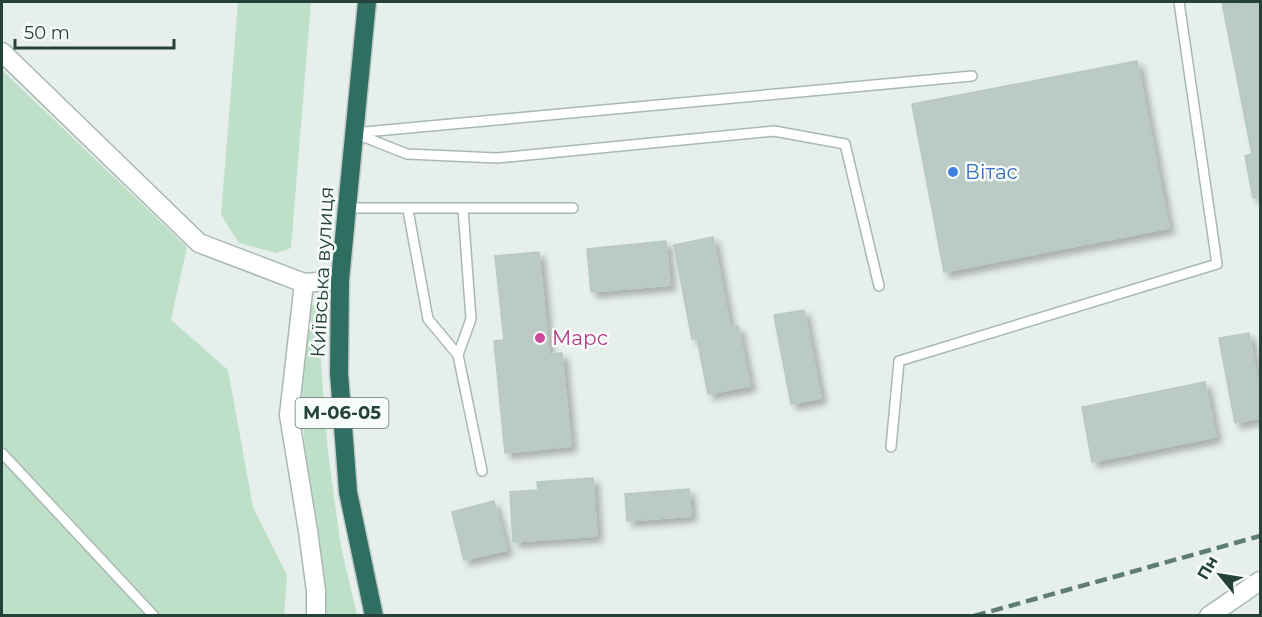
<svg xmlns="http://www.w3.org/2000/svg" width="1262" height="617" font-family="Montserrat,sans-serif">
<defs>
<filter id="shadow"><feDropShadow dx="5.5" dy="5.5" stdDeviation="3" flood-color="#0004"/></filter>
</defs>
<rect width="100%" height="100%" fill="#e6efeb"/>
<path fill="#bfe0c8" d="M238 2H311L291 248 276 253 239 243 221 215Z
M2 70 187 247 171 320 228 370 253 507 287 575 284 615H2Z
M314 304 321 317V364L328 453 341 547 357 615H325C315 529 298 443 303 356 304 339 301 316 314 304Z"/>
<path fill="#bbcac4" stroke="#b8c9c2" stroke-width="1.5" filter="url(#shadow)" d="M1222 2 1260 3V197L1253 198 1245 156 1252 154Z
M1137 61 1169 228 944 272 912 104Z
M713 237 730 327 738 326 750 386 708 394 697 338 692 339 674 245Z
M666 241 670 285 591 292 587 249Z
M539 252 549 354 562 353 571 446 505 453 494 341 504 340 495 256Z
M804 310 821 398 791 404 774 315Z
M1249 333 1260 395V418L1235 423 1219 338Z
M1205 382 1216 437 1092 462 1082 407Z
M593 478 597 536 513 542 510 492 538 490 537 482Z
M689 489 691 516 627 521 625 494Z
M494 501 507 550 464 560 452 512Z"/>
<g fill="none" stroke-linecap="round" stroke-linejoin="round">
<defs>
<path id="lane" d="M347 208H573
M408 210 428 319 458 355 482 471
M879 286 845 144 774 131 497 158 407 154 354 133 972 76
M458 355 471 319 463 209
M891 447 899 361 1217 264 1179 2
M2 453 154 616"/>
<path id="street" d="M2 52 199 243 304 283 340 280
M304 283 289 415 308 531 316 591V616
M1209 616 1260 581"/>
<path id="highway" d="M367 2 340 280 339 373 348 492 374 616"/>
</defs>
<use href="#lane" stroke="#a8b8b2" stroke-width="12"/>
<use href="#street" stroke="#a8b8b2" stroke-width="21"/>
<use href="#highway" stroke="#c2cac8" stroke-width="21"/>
<use href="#lane" stroke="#fff" stroke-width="9"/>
<use href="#street" stroke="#fff" stroke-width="18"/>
<use href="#highway" stroke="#2f6f62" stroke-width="18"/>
<path stroke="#5f7d75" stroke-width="4.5" stroke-dasharray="12 6" stroke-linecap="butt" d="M974 616 1260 536"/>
</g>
<circle fill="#3f7fe0" stroke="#f7fbf9" stroke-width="2" cx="953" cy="172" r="6"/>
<circle fill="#d1479c" stroke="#f7fbf9" stroke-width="2" cx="540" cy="338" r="6"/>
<g text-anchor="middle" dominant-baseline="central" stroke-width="5" stroke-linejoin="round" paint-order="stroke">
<rect fill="#f7fbf9" stroke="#637a73" stroke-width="1.5" x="295.5" y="398" width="93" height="30" rx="4.5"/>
<g font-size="18" font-weight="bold" fill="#24423a">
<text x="342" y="413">М-06-05</text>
</g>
<g font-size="20" fill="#366cbe" stroke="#f7fbf9" text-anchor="start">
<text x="965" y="172">Вітас</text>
</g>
<g font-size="20" fill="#24423a" stroke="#f7fbf9">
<text transform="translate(322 272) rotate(-87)">Київська вулиця</text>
</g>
<g font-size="20" fill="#b23c85" stroke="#f7fbf9" text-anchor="start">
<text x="552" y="338">Марс</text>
</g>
</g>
<rect width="1262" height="617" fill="none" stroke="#24423a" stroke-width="6"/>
<g transform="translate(1220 575) rotate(300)" stroke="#f7fbf9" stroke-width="4.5" paint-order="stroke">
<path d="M0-4.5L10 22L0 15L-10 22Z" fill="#24423a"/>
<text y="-9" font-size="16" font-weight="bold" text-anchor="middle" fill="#24423a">Пн</text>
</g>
<path d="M15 39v9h159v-9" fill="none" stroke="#24423a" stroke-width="3"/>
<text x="24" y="39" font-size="18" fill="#24423a" stroke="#f7fbf9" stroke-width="4.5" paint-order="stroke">50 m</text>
</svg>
